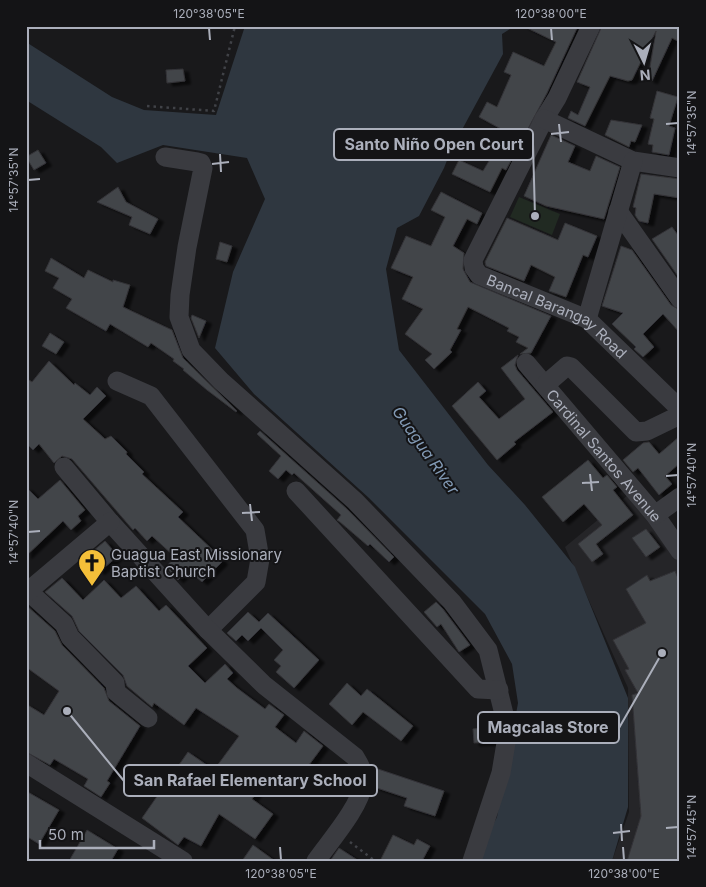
<svg xmlns="http://www.w3.org/2000/svg" width="706" height="887" font-family="Inter,sans-serif">
<defs>
<filter id="shadow"><feDropShadow dx="5.5" dy="3" stdDeviation="1" flood-color="#0009"/></filter>
</defs>
<rect width="100%" height="100%" fill="#19191b"/>
<path fill="#252528" d="M628 495 680 558V861H612L629 812 628 688 565 547Z"/>
<path fill="#212a22" d="M519 197 560 214 552 235 510 217Z"/>
<path fill="#2f3740" d="M245 26H515L502 34 503 54 451 150 444 168 419 216 397 228 386 269 399 350 488 465 525 505 575 567 628 698V807L612 861H475L497 817 518 703 512 664 485 614 369 498 254 394 215 348 233 272 265 199 247 158 163 145 117 163 101 147 26 100V42L112 97 144 110 216 115Z"/>
<path fill="#434448" stroke="#333337" filter="url(#shadow)" d="M523 26H578L547 93 506 170 502 168 490 192 452 174 459 160 483 171 498 146 492 142 501 129 479 117 487 102 497 107 511 75 504 72 513 52 544 66 556 42Z
M602 26H680V42L672 38 652 81 648 79 656 31 632 80 628 81 610 76 585 126 568 118 571 111 578 115 590 87 577 82Z
M183 69 185 81 167 83 166 70Z
M657 91 678 97 669 126 675 128 669 155 652 152 653 145 648 144 654 119 650 118Z
M611 120 642 125 635 142 631 141 629 147 605 135Z
M551 135 575 146 568 162 590 171 596 156 620 167 604 219 546 206 524 196Z
M38 150 46 163 34 170 26 157Z
M641 174 680 179V198L654 194 648 223 639 221 635 215 636 208 633 207Z
M118 187 126 202 158 219 150 234 129 225 132 217 97 202Z
M441 192 482 213 477 224 467 219 453 246 464 253 463 269 470 282 551 316 531 353 520 354 528 348 516 342 519 337 507 331 509 328 468 307 457 329 461 330 450 350 452 352 434 369 425 360 432 354 405 334 423 309 402 299 413 277 391 268 406 236 431 246 445 217 431 210Z
M507 218 558 240 565 223 597 236 588 257 583 255 566 297 549 291 555 277 531 265 524 281 486 266 485 262Z
M672 227 680 238V279L652 239Z
M220 242 232 246 227 262 216 259Z
M621 246 632 250 671 305 680 310V333L663 314 643 334 654 347 643 357 634 349 636 347 612 324 623 313 602 306Z
M51 258 84 278 88 270 113 282V280L130 285 123 307 172 330 183 358 237 411 236 412 207 390 183 370 184 369 173 361 174 359 151 343 148 347 110 324 106 331 66 308 72 299 53 288 59 278 45 271Z
M192 315 206 321 199 338 191 318Z
M50 333 64 342 56 354 42 346Z
M518 355 515 365 517 370 553 412 514 442 516 444 497 460 452 406 478 382 486 391 479 397 499 419 525 399 501 368Z
M49 361 74 385 75 383 90 395 97 387 106 396 83 419 105 439 111 436 127 452 126 454 144 472 142 474 183 512 178 517 217 554 222 562 202 582 188 570 178 580 166 567 175 557 152 536 147 541 135 528 133 530 72 459 62 456 54 463 39 444 33 450 26 443V378L32 382Z
M260 431 347 509 394 557 389 562 370 544 368 546 340 522 337 520 341 515 294 473 292 475 286 470 278 479 269 471 281 456 257 434Z
M680 436V463L665 476 672 484 659 495 638 468 633 472 623 460 643 443 649 442 659 454Z
M588 460 603 478 607 475 617 487 613 490 633 515 596 544 603 554 592 562 578 544 602 525 584 504 563 522 542 497Z
M60 480 85 510 78 516 81 521 71 530 63 521 26 556V487L38 499Z
M646 529 660 547 646 557 632 538Z
M105 541 118 556 99 572 86 557Z
M675 571 680 583V861H627L641 816 632 695 638 693 625 670 629 669 613 640 646 623 626 589 647 575 650 581Z
M62 578 83 600 104 580 121 598 136 586 159 611 166 605 207 648 188 666 205 683 225 664 233 673 227 679 237 688 265 709 269 704 284 715 275 727 296 743 304 731 323 746 303 773 300 770 286 788 269 776 252 799 273 814 255 839 219 814 201 846 184 837 178 845 142 818 188 752 214 770 239 736 196 708 184 725 154 703 152 707 127 686 123 675 79 631 72 616 45 592Z
M436 602 443 609 470 645 459 652 441 624 437 627 424 612Z
M26 605 55 631 62 645 104 688 109 701 140 726 107 781 110 783 101 797 84 786 88 779 54 759 50 765 26 752V704L44 715 59 691 26 667Z
M248 612 259 622 268 613 319 660 294 688 276 672 281 666 274 660 283 650 261 628 248 641 242 635 236 641 227 633Z
M347 683 361 696 367 689 413 726 401 741 363 712 352 725 329 704Z
M494 727 495 742 474 743 473 729Z
M378 769 444 791 435 816 404 806 407 798 374 787Z
M26 791 59 810 39 844 26 836Z
M87 830 118 849 111 861H69Z
M393 835 414 845 417 839 430 846 422 861H380Z
M253 845 275 861H242Z
M339 848 359 861H330Z"/>
<g fill="none" stroke-linecap="round" stroke-linejoin="round">
<path stroke="#404247" stroke-width="2.5" stroke-dasharray="2.5 4" stroke-linecap="butt" d="M147 106 214 111 235 26
M26 315V322
M350 842 375 861"/>
<g stroke="#3a3b40" stroke-width="19">
<path id="s1" d="M591 26 557 98 544 119 473 260 474 268 479 275 587 319 680 409"/>
<path d="M544 119 633 161 680 168"/>
<path d="M165 157 197 162 201 163 203 168 187 247 180 295 179 317 191 350 221 381 355 501 452 602 488 650 505 718 506 743 501 773 472 861"/>
<path d="M618 211 680 299"/>
<path d="M587 319 633 161"/>
<path id="s2" d="M526 363 655 515 680 551"/>
<path d="M117 381 151 396 255 530 260 559 256 582 208 630"/>
<path d="M545 385 567 366 571 367 636 432 647 431 680 415"/>
<path d="M64 467 110 522 208 630 264 685 355 757C360 765 364 772 363 783 361 806 330 841 316 861"/>
<path d="M296 491 478 689 499 690"/>
<path d="M655 515 680 497"/>
<path d="M28 591 64 624 70 637 115 683 116 692 148 718"/>
<path d="M26 593 110 522"/>
<path d="M26 763 183 861"/>
</g>
</g>
<path fill="none" stroke="#abafbb" stroke-width="2" d="M209 28 210 40M551 28 552 40M559 124 561 142M666 124 678 123M551 134 569 132M220 154 221 172M212 164 229 162M28 180 40 179M590 474 592 491M666 476 678 475M582 483 599 482M250 504 252 521M242 513 260 512M28 532 40 531M621 824 622 841M666 828 678 827M613 833 630 831M280 847 281 860M623 847 624 860"/>
<defs>
<symbol id="church-pin" viewBox="-11 -11 22 30"><path d="M0 17L-7.5 6A9.5 9.5 0 1 1 7.5 6Z" fill="#f4bf39" stroke="#141416"/><path d="M-1.2-6h2.4v3.5h3.3v2.4h-3.3V6h-2.4V-.1h-3.3v-2.4h3.3Z" fill="#111"/></symbol>
</defs>
<g fill-rule="evenodd">
<use href="#church-pin" x="76" y="547" width="32" height="43"/>
</g>
<g text-anchor="middle" dominant-baseline="central" stroke-width="4" stroke-linejoin="round" paint-order="stroke">
<g font-size="15" fill="#abafbb" stroke="#141416">
<text stroke="none"><textPath href="#s1" startOffset="368">Bancal Barangay Road</textPath></text>
<text stroke="none"><textPath href="#s2" startOffset="121">Cardinal Santos Avenue</textPath></text>
</g>
<g font-size="15" fill="#abafbb" stroke="#141416" text-anchor="start">
<text x="111" y="554">Guagua East Missionary<tspan x="111" dy="17">Baptist Church</tspan></text>
</g>
<g font-size="16" font-style="italic" fill="#839bb6" stroke="#141416">
<text transform="translate(426 450) rotate(55)">Guagua River</text>
</g>
</g>
<path fill="none" stroke="#abafbb" stroke-width="2" d="M535 216L533 144M662 653L619 728M67 711L124 781"/>
<g fill="#abafbb" stroke="#141416" stroke-width="2">
<circle cx="535" cy="216" r="5"/>
<circle cx="662" cy="653" r="5"/>
<circle cx="67" cy="711" r="5"/>
</g>
<g fill="#141416" stroke="#abafbb" stroke-width="2">
<rect x="334" y="129" width="199" height="31" rx="5"/>
<rect x="478" y="712" width="141" height="31" rx="5"/>
<rect x="124" y="765" width="253" height="31" rx="5"/>
</g>
<g font-size="16" text-anchor="middle" font-weight="bold" fill="#abafbb">
<text x="434" y="150">Santo Niño Open Court</text>
<text x="548" y="733">Magcalas Store</text>
<text x="250" y="786">San Rafael Elementary School</text>
</g>
<rect width="706" height="887" fill="none" stroke="#141416" stroke-width="55"/>
<g transform="translate(644 62) rotate(175)" stroke="#141416" stroke-width="4" paint-order="stroke">
<path d="M0-4L9 19L0 12L-9 19Z" fill="#abafbb"/>
<text y="-8" font-size="14" font-weight="bold" text-anchor="middle" fill="#abafbb">N</text>
</g>
<path d="M40 840v8h114v-8" fill="none" stroke="#abafbb" stroke-width="2.5"/>
<text x="48" y="840" font-size="15" fill="#abafbb" stroke="#141416" stroke-width="4" paint-order="stroke">50 m</text>
<rect x="28" y="28" width="650" height="832" fill="none" stroke="#abafbb" stroke-width="2"/>
<g font-size="12" text-anchor="middle" fill="#abafbb">
<text x="209" y="18">120°38'05"E</text>
<text x="551" y="18">120°38'00"E</text>
<text transform="translate(692 123) rotate(-90)" y="4">14°57'35"N</text>
<text transform="translate(14 180) rotate(-90)" y="4">14°57'35"N</text>
<text transform="translate(692 475) rotate(-90)" y="4">14°57'40"N</text>
<text transform="translate(14 532) rotate(-90)" y="4">14°57'40"N</text>
<text transform="translate(692 827) rotate(-90)" y="4">14°57'45"N</text>
<text x="281" y="878">120°38'05"E</text>
<text x="624" y="878">120°38'00"E</text>
</g>
</svg>
